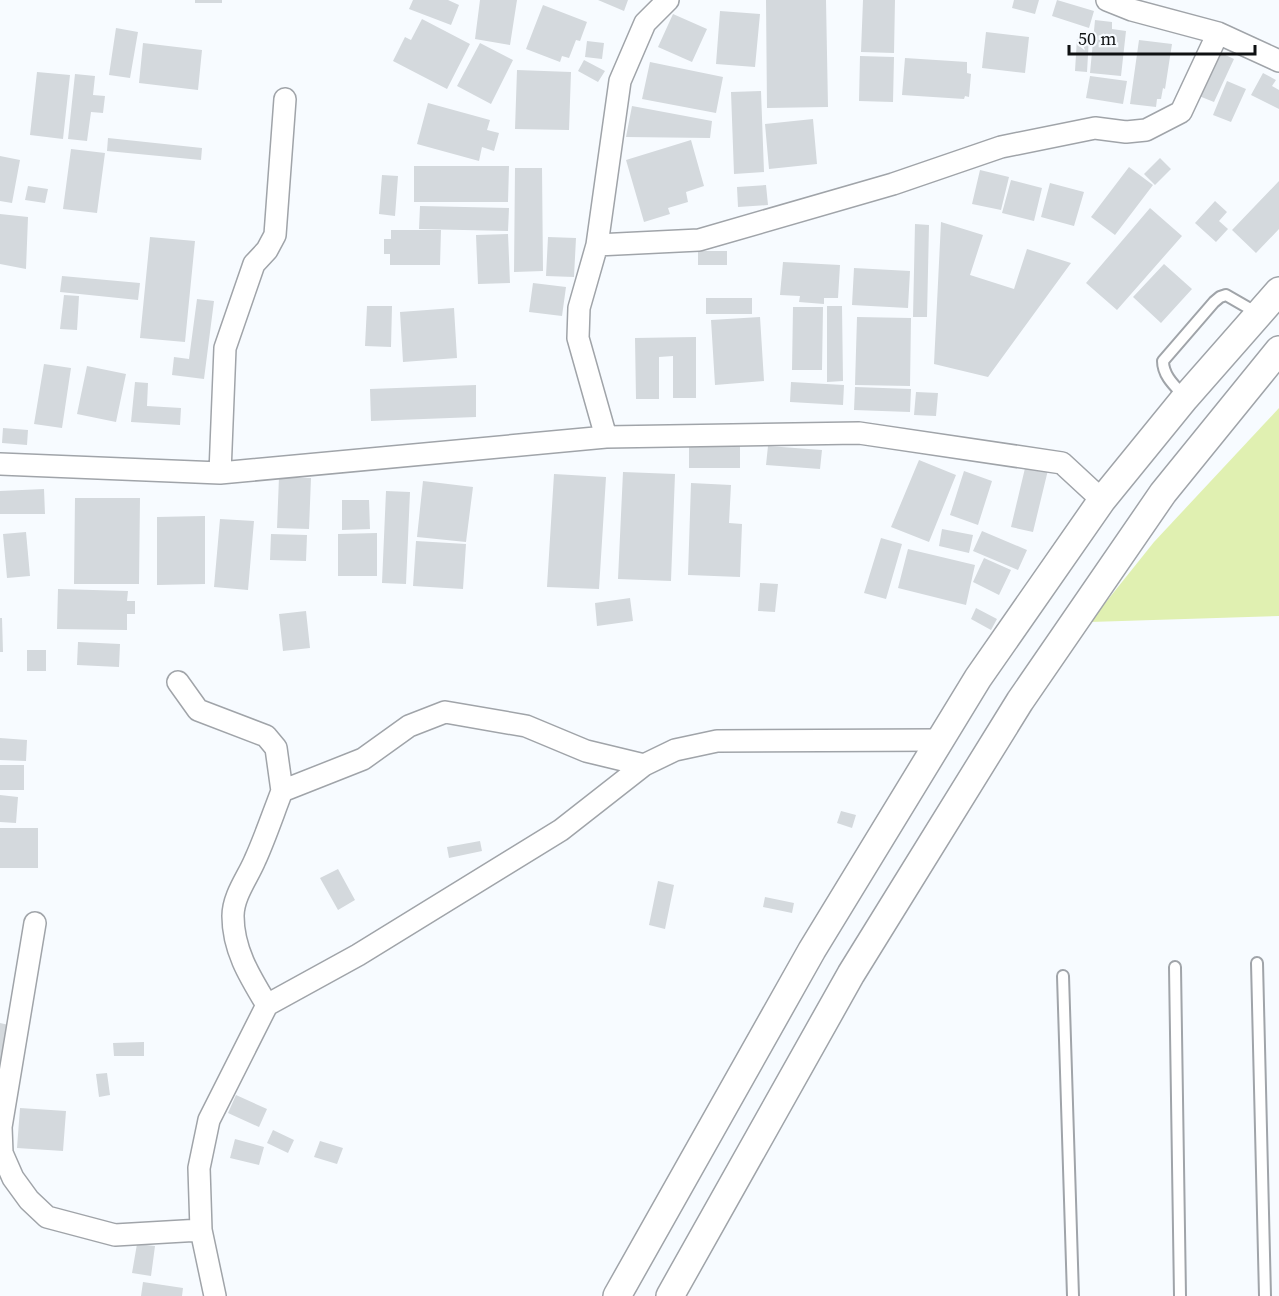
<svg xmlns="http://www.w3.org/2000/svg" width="1279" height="1296" font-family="'Source Serif 4',serif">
<rect width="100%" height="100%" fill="#f7fbff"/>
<path fill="#e0f0b1" d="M1279 408V616L1090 622 1154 542Z"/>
<path fill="#d4d9dd" d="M195 0H222V3H195Z
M413 0H448L459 5 451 25 409 9Z
M480 0H517L510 45 475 39Z
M598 0H628L624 11Z
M766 0H826L828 107 767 108Z
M863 0H895L894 53 861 52Z
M1014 0H1039L1035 14 1012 8Z
M1057 0 1094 11 1089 28 1052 16Z
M543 5 587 22 580 41 576 40 569 58 562 56 560 62 526 49Z
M720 11 760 14 755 67 716 64Z
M673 14 707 29 692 62 658 47Z
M422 19 470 44 447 89 393 61 405 37 411 40Z
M1095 20 1112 22V29L1126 31 1121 76 1090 73Z
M116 28 138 32 130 78 109 75Z
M986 32 1029 37 1025 73 982 68Z
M1077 38H1089L1087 72 1075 71Z
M1139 40 1172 44 1165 89 1163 88 1161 99H1157L1156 107 1130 104Z
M587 41 604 43 602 59 585 57Z
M143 43 202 50 198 90 139 83Z
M480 43 513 60 491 104 457 86Z
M1219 52 1234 59 1214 102 1199 96Z
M860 56 894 57 893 102 859 101Z
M905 58 967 62V73L971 74 969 97 965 96 964 99 902 95Z
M584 60 605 71 598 82 578 71Z
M650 62 723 77 716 113 642 99Z
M517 70 571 72 569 130 515 129Z
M37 72 70 75 63 139 30 135Z
M1263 73 1276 80 1272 86 1279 90V109L1251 95Z
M75 74 95 76 93 95 105 96 103 113 91 112 87 141 68 139Z
M1090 76 1127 81 1123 104 1086 98Z
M1227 81 1246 89 1231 122 1213 115Z
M761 91 764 172 734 174 731 92Z
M428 103 490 120 487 130 499 133 494 151 482 147 479 161 417 144Z
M632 106 712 121 710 138 626 137Z
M813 119 817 164 769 169 765 124Z
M108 138 202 148 201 160 107 151Z
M691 140 704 186 686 192 688 202 668 208 670 214 644 222 626 160Z
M71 149 105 153 97 213 63 209Z
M0 156 20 160 12 203 0 201Z
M1160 158 1171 169 1155 185 1144 174Z
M414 166H509L508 202H414Z
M1129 167 1153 185 1115 235 1091 217Z
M515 168H542L543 271 514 272Z
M980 170 1009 177 1001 210 972 204Z
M382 175 398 176 395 216 379 214Z
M1011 180 1042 188 1034 221 1002 213Z
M1279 181V229L1256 253 1232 230Z
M1050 183 1084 192 1074 226 1041 217Z
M766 185 768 205 738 207 737 187Z
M28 186 48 189 45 203 25 200Z
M1215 201 1227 212 1219 221 1228 229 1216 242 1195 223Z
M420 206 509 208 508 231 419 229Z
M1150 208 1182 236 1117 310 1086 283Z
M0 214 28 217 26 269 0 264Z
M941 222 983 235 970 275 1014 289 1027 249 1071 263 988 377 934 364Z
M915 224 929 225 927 317H913Z
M391 230H441L440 265H390V254H384V239H391Z
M508 234 510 283 478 284 476 235Z
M150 237 195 241 185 342 140 338Z
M548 237 576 238 574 277 546 276Z
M698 251H727V265H698Z
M783 262 840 265 838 298H824V304L799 302 800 296 780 295Z
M1164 264 1192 289 1161 323 1133 297Z
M854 268 910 271 908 308 852 305Z
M62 276 140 283 138 300 60 292Z
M533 283 566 287 562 316 529 312Z
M64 295 79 296 77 330 60 329Z
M706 298H752V314H706Z
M197 299 214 301 204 379 172 375 174 357 189 359Z
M367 306H392L391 347 365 346Z
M827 306H842L843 381 827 382Z
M793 307H823L822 370H792Z
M454 308 457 358 403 362 400 312Z
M760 317 764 381 715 385 711 320Z
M857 317 911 318 910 386 855 385Z
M696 337V398H673V356L659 357V399H636L635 338Z
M44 364 71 368 62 428 34 424Z
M87 366 126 374 116 422 77 414Z
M135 382 148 383 147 406 181 408 180 425 131 422Z
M791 382 844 385 843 405 790 402Z
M476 385V417L371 421 370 389Z
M855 387 911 389 910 412 854 410Z
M916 392 938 393 936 416 914 415Z
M3 428 28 430 27 445 2 443Z
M689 446H740V468H689Z
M768 446 822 450 820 469 766 465Z
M919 460 956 475 929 542 891 527Z
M1026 464 1048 470 1033 532 1011 527Z
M964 471 992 481 978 525 950 515Z
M623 472 675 474 671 581 618 579Z
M554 474 606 477 599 589 547 587Z
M279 477 311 478 309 529 277 528Z
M423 481 473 487 466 542 417 537Z
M691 483 731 485 729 523 742 524 740 577 688 575Z
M44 489 45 514H0V491Z
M386 491 410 492 406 584 382 583Z
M75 498H140L139 584H74Z
M342 500H369L370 529 342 530Z
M205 516V584L157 585V517Z
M220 519 254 521 248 590 214 587Z
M942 529 973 535 969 553 939 546Z
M982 531 1027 550 1018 570 973 551Z
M26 532 30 576 7 578 3 534Z
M377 533V576H338V534Z
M271 534 307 535 306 561 270 560Z
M881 538 902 544 886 599 864 593Z
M416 541 466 544 463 589 413 586Z
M908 549 975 565 966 605 898 588Z
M984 558 1011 570 999 595 973 582Z
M760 583 778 584 775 612 758 611Z
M58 589 128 591 127 601H135V614H127V630L57 629Z
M630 598 633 621 597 626 595 603Z
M976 608 997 619 991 630 971 619Z
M306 611 310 648 283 651 279 614Z
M0 618H2L3 652H0Z
M78 642 120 644 119 667 77 665Z
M27 650H46V671H27Z
M0 738 27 740 26 761 0 760Z
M0 765H24V790H0Z
M0 795 18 797 16 823 0 822Z
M841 811 856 815 852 828 837 823Z
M0 828H38V868H0Z
M480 841 482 851 449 858 447 847Z
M338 869 355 900 338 910 320 878Z
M658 881 674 885 665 929 649 925Z
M765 897 794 903 792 913 763 907Z
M0 1023 9 1025 1 1060H0Z
M144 1042V1056H114L113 1043Z
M107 1073 110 1095 99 1097 96 1074Z
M236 1095 267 1109 259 1127 228 1113Z
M20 1108 66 1111 63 1151 17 1148Z
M273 1130 294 1140 288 1153 267 1143Z
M235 1139 264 1147 259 1165 230 1158Z
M320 1141 343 1148 337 1164 314 1157Z
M137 1244 155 1246 151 1276 132 1273Z
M143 1282 183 1288 182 1296H141Z"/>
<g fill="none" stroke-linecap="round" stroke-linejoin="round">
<defs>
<path id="service" d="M1185 397C1175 386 1163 376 1163 361L1214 302 1220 297 1226 295 1259 314
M1257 963 1265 1296
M1175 967 1180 1296
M1063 976 1073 1296"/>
<path id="minor" d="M1107 0 1132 10 1218 33 1279 61
M597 245 699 240 893 184 1001 147 1095 128 1126 132 1146 130 1181 112 1218 33
M606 437 578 338 579 308 597 245 620 81 645 23 668 0
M0 464 220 473 606 437 859 433 1062 463 1102 500
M220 473 225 348 254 264 267 250 275 235 285 99
M178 682 198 710 266 736 276 748 282 791
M35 923 1 1127 2 1153 13 1178 29 1200 47 1217 115 1235 201 1230
M267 1005C250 977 233 950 233 916 233 896 248 877 255 860 265 838 273 814 282 791L363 759 409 726 445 712 526 726 586 751 644 765
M215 1296 201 1230 199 1168 209 1120 267 1005 358 955 561 830 644 765 675 750 717 741 940 740"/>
<path id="tertiary" d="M617 1296 812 950 978 678 1102 500 1185 398 1279 291
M670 1296 851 974 1020 701 1163 493 1279 350"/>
</defs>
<use href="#service" stroke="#a0a4a9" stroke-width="14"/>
<use href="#minor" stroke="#a0a4a9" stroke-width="24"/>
<use href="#tertiary" stroke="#a0a4a9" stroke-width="30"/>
<use href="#service" stroke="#fff" stroke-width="10"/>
<use href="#minor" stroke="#fff" stroke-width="21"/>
<use href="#tertiary" stroke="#fff" stroke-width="27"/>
</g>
<path d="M1069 45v9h186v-9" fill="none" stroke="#0f1112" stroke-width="3"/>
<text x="1078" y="45" font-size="18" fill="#0f1112" stroke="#f7fbff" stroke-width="4.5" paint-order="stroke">50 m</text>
</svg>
